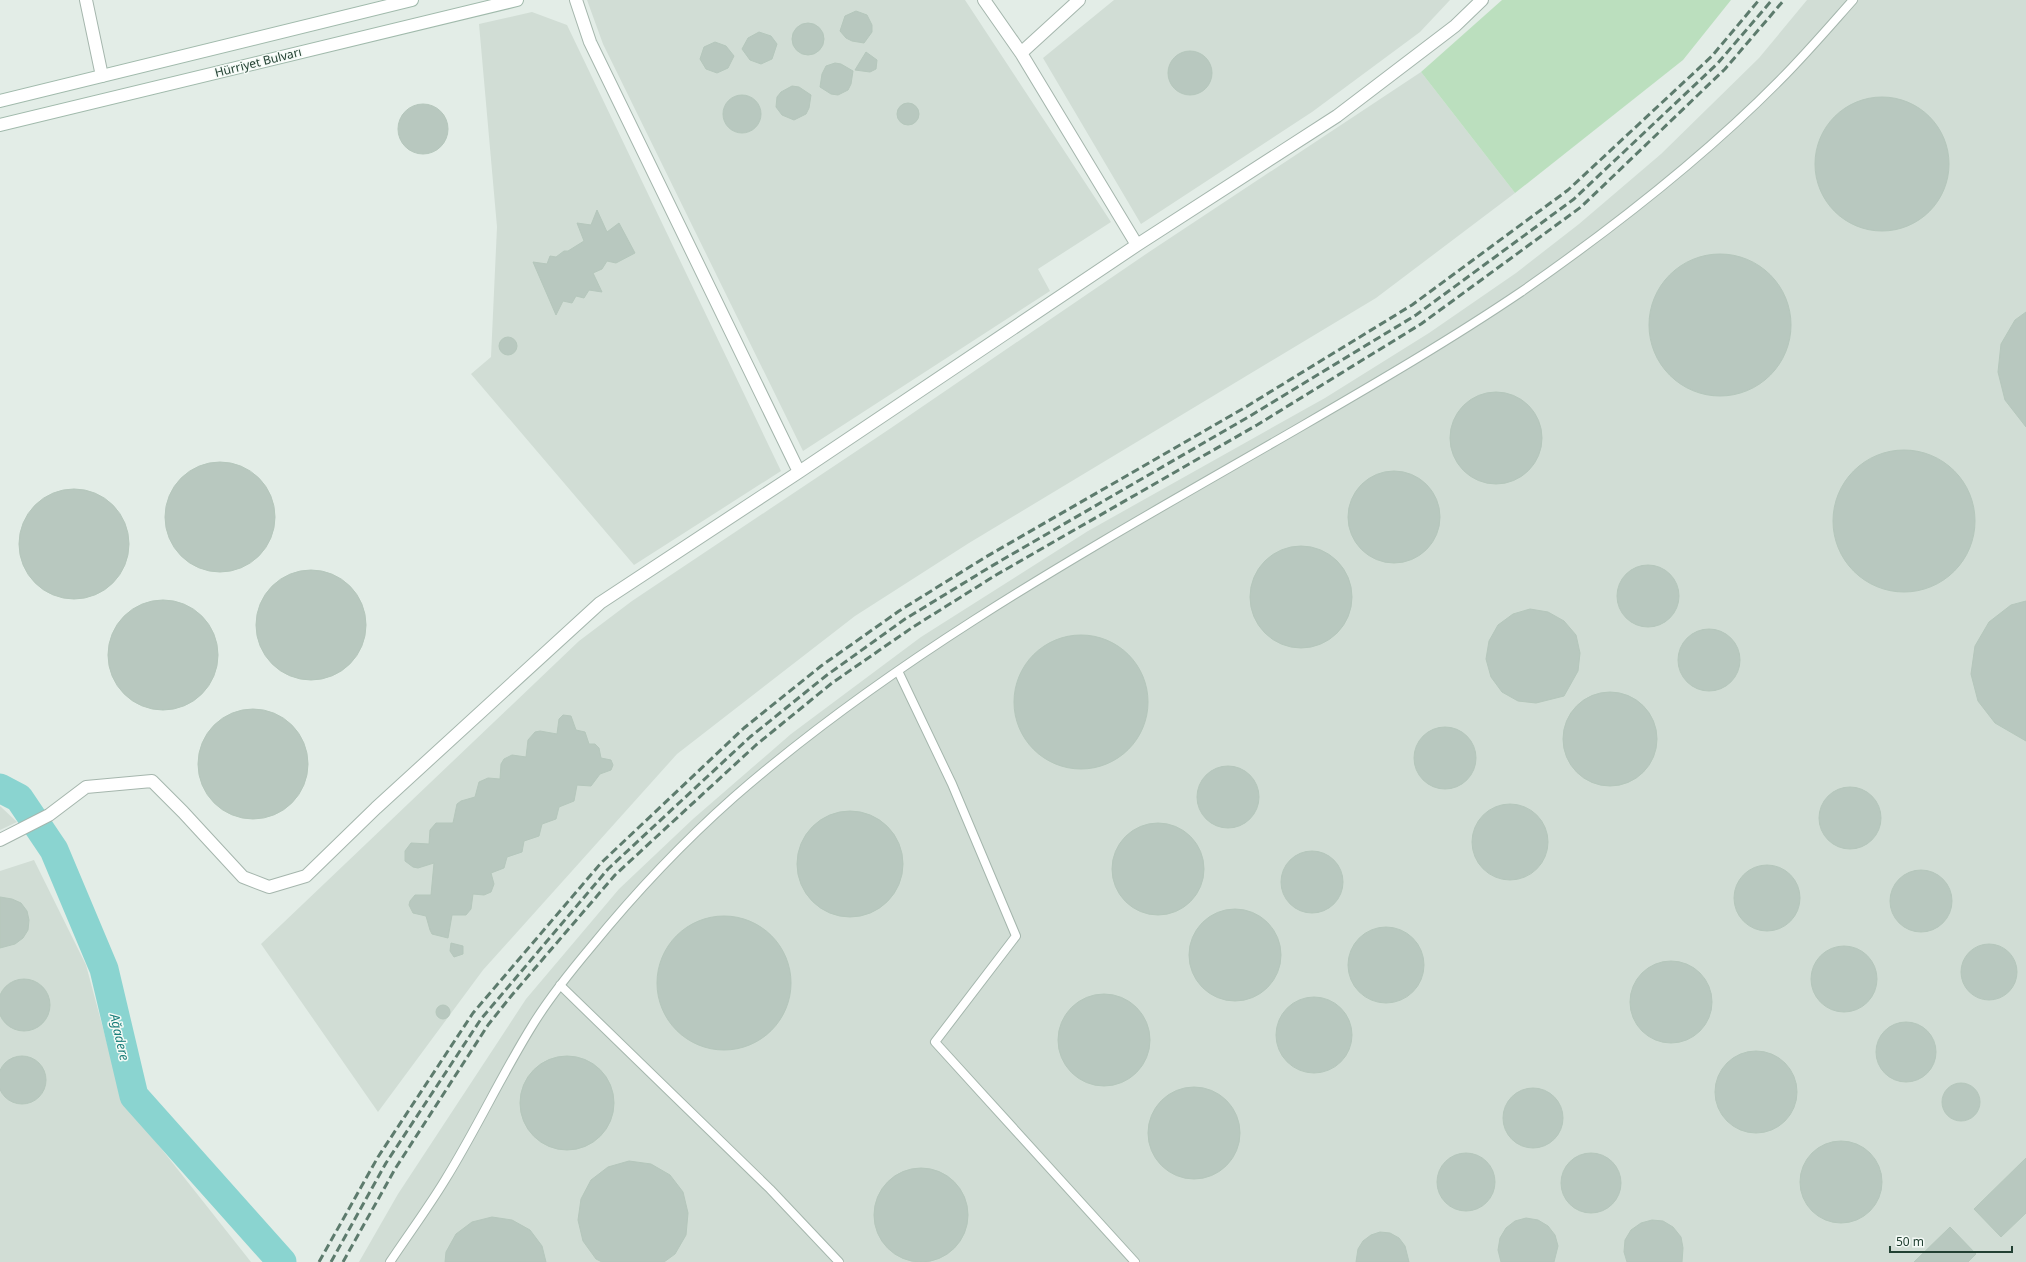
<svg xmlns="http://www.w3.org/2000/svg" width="2026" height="1262" font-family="'Noto Sans',sans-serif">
<rect width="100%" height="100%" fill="#e3ede7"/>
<path fill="#d1ddd5" d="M587 0H965L1111 222 1038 269 1050 291 803 451 603 44Z
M1114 0H1450L1420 32 1312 112 1141 224 1043 58Z
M1807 0H2026V1262H359L398 1194 526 999 619 889 693 819 791 734 921 637 1088 531 1325 398 1429 333 1516 273 1579 224 1661 154 1759 58Z
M532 12 567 25 781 471 634 565 471 374 491 357 497 227 479 24Z
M1421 72 1515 193 1376 298 969 543 855 616 677 754 483 970 378 1112 261 944 579 641 632 601 891 428 1149 252Z
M0 806 17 822 0 830Z
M34 860 86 965 122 1099 251 1262H0V871Z"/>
<path fill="#bbdfbe" d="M1502 0H1731L1683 60 1515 193 1421 72Z"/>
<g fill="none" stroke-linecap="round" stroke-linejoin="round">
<path stroke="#8ad4d0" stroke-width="29" d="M0 788 19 798 54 850 104 969 134 1096 282 1262"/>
</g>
<path fill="#b8c8bf" stroke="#b5c7bc" d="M856 11 867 15 872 25V32L864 43 852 41 846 38 840 31 845 16Z
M792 39a16 16 0 1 1 32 0a16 16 0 1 1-32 0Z
M759 32 771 36 777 44 772 59 761 64 750 60 742 49 748 38Z
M715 42 726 46 734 56 728 68 717 73 706 69 700 59 704 47Z
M1168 73a22 22 0 1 1 44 0a22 22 0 1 1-44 0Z
M866 52 877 60 876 69 870 72 855 70Z
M835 63 841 64 853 71 851 84 848 90 838 95 831 94 820 87 822 74 826 66Z
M792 86 799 87 811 95 809 108 806 114 794 120 782 115 776 107 777 97 781 92Z
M723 114a19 19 0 1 1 38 0a19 19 0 1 1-38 0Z
M1815 164a67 67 0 1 1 134 0a67 67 0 1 1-134 0Z
M897 114a11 11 0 1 1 22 0a11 11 0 1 1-22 0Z
M398 129a25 25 0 1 1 50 0a25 25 0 1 1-50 0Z
M597 210 607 232 619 223 635 253 616 263 607 261 602 269 593 273 602 292 589 290 584 298 576 296 572 303 563 301 556 315 533 262 547 264 550 256 556 257 564 251H568L584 241 577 223 591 225Z
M1649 325a71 71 0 1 1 142 0a71 71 0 1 1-142 0Z
M2026 312V427L2005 400 1998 372 2001 344 2015 320Z
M499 346a9 9 0 1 1 18 0a9 9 0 1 1-18 0Z
M1450 438a46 46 0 1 1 92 0a46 46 0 1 1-92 0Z
M1833 521a71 71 0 1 1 142 0a71 71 0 1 1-142 0Z
M165 517a55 55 0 1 1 110 0a55 55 0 1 1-110 0Z
M1348 517a46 46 0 1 1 92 0a46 46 0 1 1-92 0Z
M19 544a55 55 0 1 1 110 0a55 55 0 1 1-110 0Z
M1250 597a51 51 0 1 1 102 0a51 51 0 1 1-102 0Z
M1617 596a31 31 0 1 1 62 0a31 31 0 1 1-62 0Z
M256 625a55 55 0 1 1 110 0a55 55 0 1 1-110 0Z
M108 655a55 55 0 1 1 110 0a55 55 0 1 1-110 0Z
M2026 601V741L1995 723 1978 701 1971 674 1975 646 1989 622 2011 605Z
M1530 609 1548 612 1564 621 1576 635 1580 653 1578 671 1564 696 1536 703 1518 701 1502 692 1491 677 1486 659 1489 641 1498 625 1513 614Z
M1678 660a31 31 0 1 1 62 0a31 31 0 1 1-62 0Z
M1014 702a67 67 0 1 1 134 0a67 67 0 1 1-134 0Z
M1563 739a47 47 0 1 1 94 0a47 47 0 1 1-94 0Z
M198 764a55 55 0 1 1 110 0a55 55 0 1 1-110 0Z
M563 715 571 716 576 730 585 732 589 744H595L599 748 601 758 611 760 613 765 611 770 600 774 591 786 577 785 574 801 559 807 556 819 542 824 539 836 524 841 522 852 507 857 504 868 491 873 494 884 491 892 484 895 473 894 471 909 466 915H452L448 938 432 934 430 930 426 916 413 913 409 905 410 901 415 895H431L434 863 418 868 413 867 405 861V851L411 843 429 844 430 830 436 823H453L457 804 461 801 475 797 479 782 488 778 500 779 501 764 504 759 512 755 526 757 528 740 535 732 540 731 557 734 559 719Z
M1414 758a31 31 0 1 1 62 0a31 31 0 1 1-62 0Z
M1197 797a31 31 0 1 1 62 0a31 31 0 1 1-62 0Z
M1819 818a31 31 0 1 1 62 0a31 31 0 1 1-62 0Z
M1472 842a38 38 0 1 1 76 0a38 38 0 1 1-76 0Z
M797 864a53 53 0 1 1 106 0a53 53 0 1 1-106 0Z
M1112 869a46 46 0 1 1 92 0a46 46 0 1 1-92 0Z
M1281 882a31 31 0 1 1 62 0a31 31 0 1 1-62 0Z
M1734 898a33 33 0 1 1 66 0a33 33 0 1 1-66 0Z
M1890 901a31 31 0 1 1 62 0a31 31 0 1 1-62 0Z
M0 897 12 899 21 903 27 911 29 920 28 930 23 938 15 944 0 948Z
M1189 955a46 46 0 1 1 92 0a46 46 0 1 1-92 0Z
M657 983a67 67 0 1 1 134 0a67 67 0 1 1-134 0Z
M1348 965a38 38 0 1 1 76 0a38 38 0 1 1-76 0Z
M451 943 463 946V954L454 957 450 951Z
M1961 972a28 28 0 1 1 56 0a28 28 0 1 1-56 0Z
M1811 979a33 33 0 1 1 66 0a33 33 0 1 1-66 0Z
M1630 1002a41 41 0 1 1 82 0a41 41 0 1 1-82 0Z
M-2 1005a26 26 0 1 1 52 0a26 26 0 1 1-52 0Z
M1058 1040a46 46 0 1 1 92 0a46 46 0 1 1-92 0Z
M1276 1035a38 38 0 1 1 76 0a38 38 0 1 1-76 0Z
M436 1012a7 7 0 1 1 14 0a7 7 0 1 1-14 0Z
M1876 1052a30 30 0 1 1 60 0a30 30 0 1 1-60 0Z
M1715 1092a41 41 0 1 1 82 0a41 41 0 1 1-82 0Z
M-2 1080a24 24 0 1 1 48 0a24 24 0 1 1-48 0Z
M520 1103a47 47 0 1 1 94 0a47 47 0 1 1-94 0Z
M1942 1102a19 19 0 1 1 38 0a19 19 0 1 1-38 0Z
M1148 1133a46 46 0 1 1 92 0a46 46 0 1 1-92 0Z
M1503 1118a30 30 0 1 1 60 0a30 30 0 1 1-60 0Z
M1800 1182a41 41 0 1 1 82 0a41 41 0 1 1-82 0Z
M1437 1182a29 29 0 1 1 58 0a29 29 0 1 1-58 0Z
M1561 1183a30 30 0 1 1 60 0a30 30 0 1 1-60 0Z
M2026 1158V1213L2001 1237 1974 1209Z
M629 1161 651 1164 670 1175 683 1192 688 1213 686 1235 675 1254 664 1262H602L596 1259 583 1241 578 1220 581 1199 591 1180 608 1167Z
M874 1215a47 47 0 1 1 94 0a47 47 0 1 1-94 0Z
M492 1217 512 1220 530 1230 542 1246 546 1262H445L446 1252 456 1234 472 1222Z
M1526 1218 1538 1220 1548 1226 1555 1235 1558 1246 1554 1262H1501L1498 1250 1500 1238 1506 1228 1515 1221Z
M1652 1220 1663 1221 1673 1227 1681 1237 1683 1248 1682 1262H1627L1624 1252 1625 1240 1631 1230 1641 1223Z
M1950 1227 1976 1254 1968 1262H1914Z
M1380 1232 1390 1233 1399 1238 1405 1246 1409 1262H1356L1358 1249 1363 1241 1371 1235Z"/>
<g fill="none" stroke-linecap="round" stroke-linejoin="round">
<defs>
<path id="service" d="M898 671 952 784 1016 936 935 1042 1135 1262
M560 985 770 1189 839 1262
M390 1262C408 1235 428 1208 445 1180 476 1130 501 1076 532 1026 549 998 570 972 591 947 635 893 682 843 734 797 905 648 1107 539 1302 426 1376 383 1450 340 1521 292 1610 230 1703 158 1780 80 1805 55 1829 27 1853 0"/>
<path id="minor" d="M86 0 102 76
M576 0 590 42 799 472
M984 0 1021 53 1137 245
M1021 53 1079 0
M0 840 49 815 86 787 152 781 183 812 243 877 269 887 306 876 376 808 600 603 799 472 1137 245 1337 116 1455 26 1482 0"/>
<path id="secondary" d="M0 101 412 0
M0 125 517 0"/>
</defs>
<use href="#service" stroke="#a5b6ad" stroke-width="10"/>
<use href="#minor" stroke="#a5b6ad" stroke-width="14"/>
<use href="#secondary" stroke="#a1baac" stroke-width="14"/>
<use href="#service" stroke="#fff" stroke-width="8"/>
<use href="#minor" stroke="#fff" stroke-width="12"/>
<use href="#secondary" stroke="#fff" stroke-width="12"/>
<path stroke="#5d7b6d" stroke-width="3" stroke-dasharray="8 4" stroke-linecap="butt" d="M319 1262 378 1157 473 1013 601 863 744 728 821 666 899 611 984 558 1244 408 1412 305 1568 190 1712 56 1759 0
M331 1262 386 1163 481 1019 608 869 750 737 827 675 905 619 990 567 1250 416 1416 315 1574 199 1718 63 1772 0
M343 1262 395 1169 488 1025 512 995 615 875 756 745 832 683 913 627 996 575 1257 425 1421 324 1581 207 1725 69 1784 0"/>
</g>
<g text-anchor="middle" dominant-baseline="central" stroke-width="3" stroke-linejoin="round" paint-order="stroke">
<g font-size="12" fill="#224032" stroke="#f4faf6">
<text transform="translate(258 62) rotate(-14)">Hürriyet Bulvarı</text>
</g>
<g font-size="13" font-style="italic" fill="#1a7e7a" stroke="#f4faf6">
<text transform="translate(120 1037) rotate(77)">Ağadere</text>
</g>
</g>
<path d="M1890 1246v6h122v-6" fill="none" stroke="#224032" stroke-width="2"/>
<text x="1896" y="1246" font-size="12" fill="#224032" stroke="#f4faf6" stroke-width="3" paint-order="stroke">50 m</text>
</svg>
